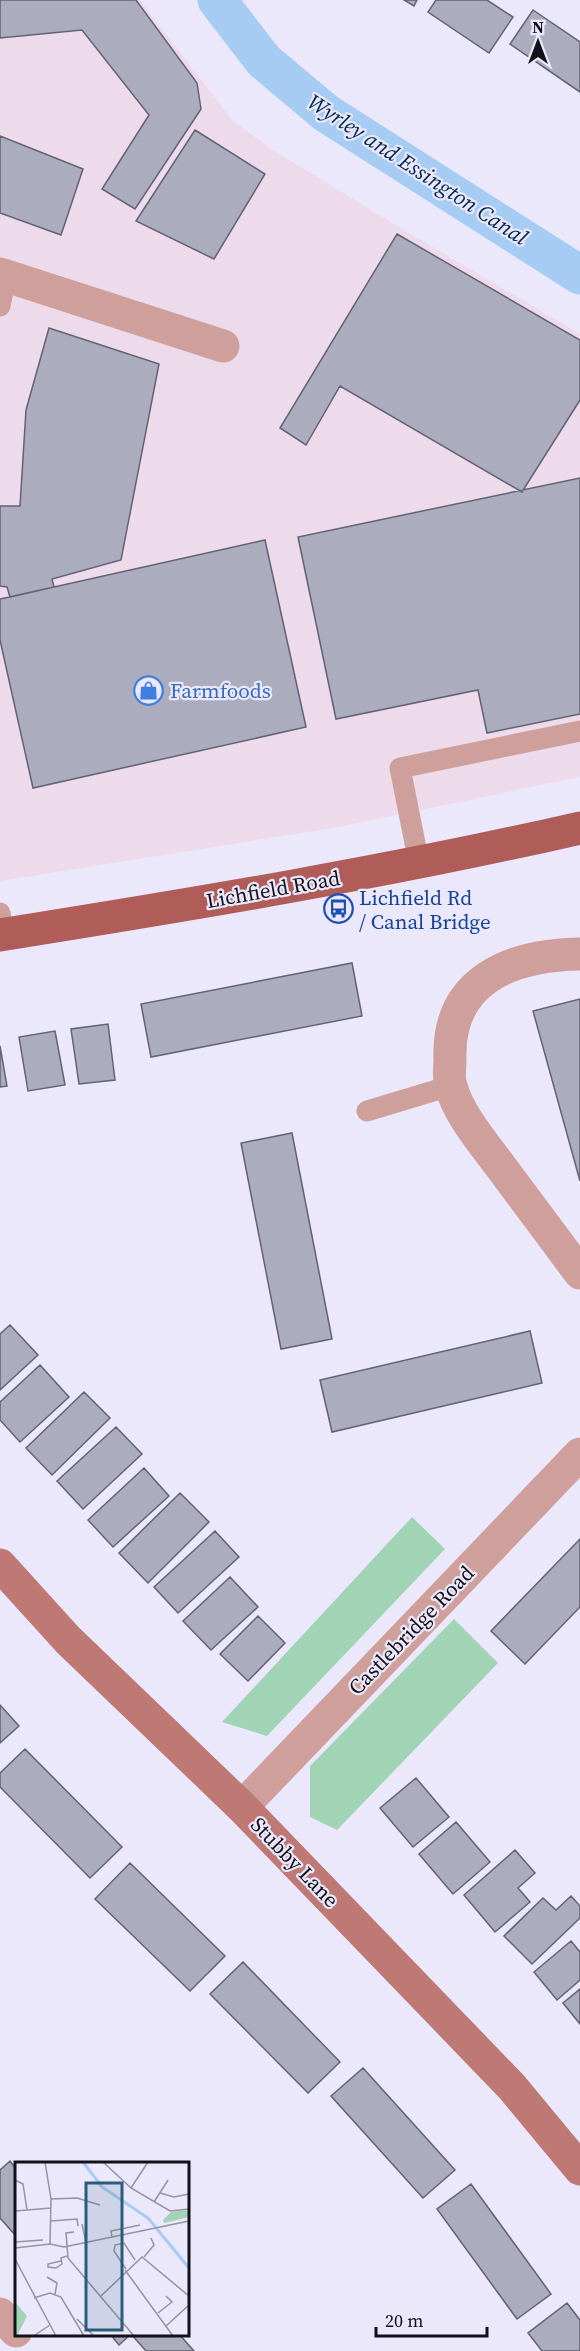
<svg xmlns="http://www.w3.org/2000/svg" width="580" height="2351" font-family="'Source Serif 4',serif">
<rect width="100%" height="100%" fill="#ebe8fc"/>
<path fill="#eddbec" d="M0 0H140L233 121 273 150 404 230 580 334V777L333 828 0 881Z"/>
<path fill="#a1d3b5" d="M412 1517 445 1549 267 1736 222 1722Z
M454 1619 498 1663 337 1830 310 1817V1766Z"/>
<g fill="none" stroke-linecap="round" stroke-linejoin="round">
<path stroke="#a6ccf3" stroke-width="39" d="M217 0 264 61 326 113 580 275"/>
</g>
<path fill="#acacbf" stroke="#636274" stroke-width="1.5" d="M0 0H136L197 83 201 109 135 209 102 189 149 115 82 30 0 38Z
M404 0H417L414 6Z
M436 0H487L513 17 489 53 428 12Z
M533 10 580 42V92L510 44Z
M195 130 265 174 214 259 136 221Z
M0 136 83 169 61 235 0 213Z
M397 234 580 340V400L522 492 340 386 306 445 280 428Z
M49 328 159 364 121 560 52 579 54 587 10 597 7 587 0 586V506H20L26 410Z
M580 478V714L487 733 478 690 336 719 298 537Z
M265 540 306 727 33 788 0 640V599Z
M352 963 362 1016 151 1057 141 1004Z
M580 999V1181L533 1011Z
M108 1024 115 1080 79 1084 71 1029Z
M55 1031 65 1085 28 1091 19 1037Z
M0 1046 7 1086 0 1087Z
M292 1133 332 1339 281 1349 241 1143Z
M10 1325 38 1355 0 1390V1334Z
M530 1331 542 1383 332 1432 320 1380Z
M40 1365 69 1397 20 1442 0 1420V1402Z
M84 1392 110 1418 52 1475 26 1448Z
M116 1427 142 1454 83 1509 57 1481Z
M144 1468 169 1496 113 1547 88 1520Z
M180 1493 209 1522 148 1583 119 1553Z
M215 1531 239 1557 178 1613 154 1587Z
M580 1539V1607L525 1664 491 1631Z
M230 1577 258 1607 211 1650 183 1621Z
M258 1616 285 1643 248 1681 220 1654Z
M0 1705 19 1726 0 1743Z
M25 1749 122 1847 90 1878 0 1787V1773Z
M416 1778 449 1817 413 1847 380 1808Z
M456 1822 490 1862 453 1894 419 1854Z
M515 1850 535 1873 518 1888 530 1902 495 1932 464 1895Z
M130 1863 225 1956 190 1991 95 1899Z
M571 1896 580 1906V1918L532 1964 504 1936 543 1898 556 1910Z
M571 1941 580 1952V1980L557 2000 534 1972Z
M243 1962 340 2062 308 2093 210 1994Z
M580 1989V2024L563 2003Z
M363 2068 455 2170 423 2198 331 2096Z
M10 2161 16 2169V2236L0 2218V2170Z
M471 2184 551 2294 517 2319 437 2209Z
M567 2303 580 2320V2351H542L528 2333Z
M110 2334H131L119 2345Z
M131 2334H179L194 2351H146Z"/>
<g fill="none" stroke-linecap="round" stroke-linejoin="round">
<path stroke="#cf9f9b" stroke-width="21" d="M0 306 6 276
M419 863 400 768 580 731
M0 913 4 934
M367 1111 450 1086"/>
<path stroke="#cf9f9b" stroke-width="33" d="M0 274 223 346
M580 954C511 955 447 980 450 1059 450 1067 448 1078 451 1086 458 1114 484 1144 501 1167 527 1202 554 1238 580 1273
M242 1807 580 1454
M0 2314 16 2331"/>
<path stroke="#be7974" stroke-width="33" d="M0 1565 68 1640 242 1807 512 2087 580 2169"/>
<path stroke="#b05c59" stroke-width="33" d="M0 935C194 904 388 872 580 828"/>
</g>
<defs>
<symbol id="shop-ring" viewBox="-11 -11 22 22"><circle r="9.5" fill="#ebe8fc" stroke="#3f7fe0" stroke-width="1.5"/><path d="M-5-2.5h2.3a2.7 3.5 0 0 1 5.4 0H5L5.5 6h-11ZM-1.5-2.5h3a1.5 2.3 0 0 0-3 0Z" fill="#3f7fe0"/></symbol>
<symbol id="bus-ring" viewBox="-11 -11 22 22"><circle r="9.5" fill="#ebe8fc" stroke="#1a4fb4" stroke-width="1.5"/><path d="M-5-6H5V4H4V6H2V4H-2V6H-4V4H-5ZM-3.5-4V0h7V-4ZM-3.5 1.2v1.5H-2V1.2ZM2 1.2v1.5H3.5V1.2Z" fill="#1a4fb4"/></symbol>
</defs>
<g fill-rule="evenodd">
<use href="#shop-ring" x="132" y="674" width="33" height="33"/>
<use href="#bus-ring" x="322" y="892" width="33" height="33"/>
</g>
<g text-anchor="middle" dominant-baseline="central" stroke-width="4.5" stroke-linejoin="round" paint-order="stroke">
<g font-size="21" fill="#366cbe" stroke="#ebe8fc" text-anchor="start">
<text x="170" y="690">Farmfoods</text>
</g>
<g font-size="21" fill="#131118" stroke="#ebe8fc">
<text transform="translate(273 889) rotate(-10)">Lichfield Road</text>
<text transform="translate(411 1630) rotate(-46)">Castlebridge Road</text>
<text transform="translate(295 1862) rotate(46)">Stubby Lane</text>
</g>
<g font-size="21" fill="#164399" stroke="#ebe8fc" text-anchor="start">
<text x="359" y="897">Lichfield Rd<tspan x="359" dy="24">/ Canal Bridge</tspan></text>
</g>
<g font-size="22" font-style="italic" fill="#002a4e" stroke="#ebe8fc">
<text transform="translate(418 169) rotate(33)">Wyrley and Essington Canal</text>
</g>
</g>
<g transform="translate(15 2162)">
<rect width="174" height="174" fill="#ebe8fc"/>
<path d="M174 48V55L149 61 148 58 156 50ZM0 140 12 154 2 174H0Z" fill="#a1d3b5"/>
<path fill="none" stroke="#a6ccf3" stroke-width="3" d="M68 0 87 25 133 56 174 106"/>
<path fill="none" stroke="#9592a1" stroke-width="1.5" d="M30 0 36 37 35 82M88 0 116 26 155 49 174 47M0 18 8 22 12 48M116 26 133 0M145 31 159 35 174 32M36 37 62 36 85 43M139 40 153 18M0 49 36 46M36 59 62 57 63 64M67 62 71 80M59 70 51 71 53 96 119 174M97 75 96 69 125 63M0 80 28 78M0 86 35 82 49 85 174 59M129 95 139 83 136 76M0 97 41 174M46 99 33 102V105L41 106 47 102 46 96 52 94M111 107 99 89 100 83 109 81 120 98M110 108 158 174M32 115 42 121 40 132M86 134 127 95 174 134M19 136 35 131 46 135 69 174M143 151 157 140 151 134M62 157 79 174M151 164 174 143M20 173 35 163"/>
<path fill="#2b5d7b" fill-opacity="0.15" stroke="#2b5d7b" stroke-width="3" d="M71 21H107V168H71Z"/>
<rect width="174" height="174" fill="none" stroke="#131118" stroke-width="3"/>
</g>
<g transform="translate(538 42)" stroke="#ebe8fc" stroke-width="4.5" paint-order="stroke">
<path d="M0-4.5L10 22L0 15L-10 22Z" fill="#131118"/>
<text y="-9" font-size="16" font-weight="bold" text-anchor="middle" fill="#131118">N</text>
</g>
<path d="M376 2327v9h111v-9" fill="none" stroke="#131118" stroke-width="3"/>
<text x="385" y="2327" font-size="18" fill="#131118" stroke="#ebe8fc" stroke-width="4.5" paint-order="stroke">20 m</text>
</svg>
